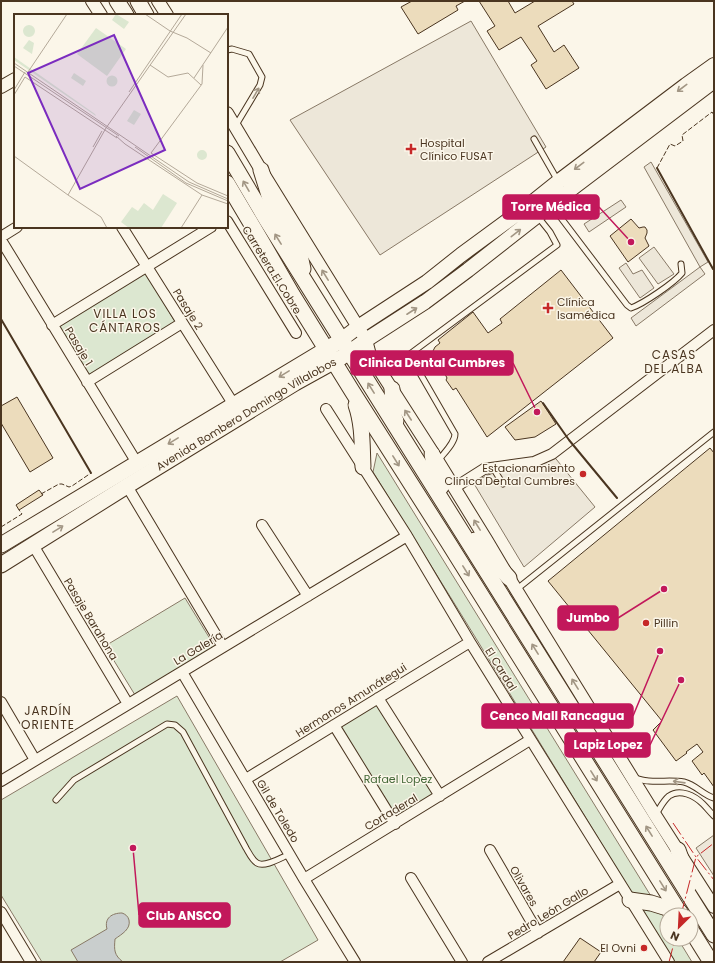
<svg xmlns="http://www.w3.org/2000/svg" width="715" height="963" font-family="Poppins,sans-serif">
<rect width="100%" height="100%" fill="#fbf6e9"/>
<path fill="#dce7d0" stroke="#887966" d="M145 271 177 325 89 379 56 326Z
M377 453 667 922V939H678L692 962H674L477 640 373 472Z
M185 598 215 647 135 695 105 646Z
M177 696 318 940 280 962H42L1 895V800Z
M377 702 436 795 396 820 339 726Z"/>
<path fill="#ede7d9" stroke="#887966" d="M471 21 546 147 380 255 290 120Z
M651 162 708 262 700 267 705 274 636 326 631 318 700 267 644 167Z
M621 200 626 207 589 232 584 224Z
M654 247 674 274 658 284 639 258Z
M626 263 633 274 642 270 654 288 640 298 619 268Z
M552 454 595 507 524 567 473 482 495 472Z
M714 835V876L696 848Z"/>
<path fill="#c9cecd" stroke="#887966" d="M122 913C125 914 128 916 129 920 131 929 122 934 115 939 114 950 114 955 123 962H78L71 950 107 929C104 918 112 913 122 913Z"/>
<path fill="#ecdcbc" stroke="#4a3520" d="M412 1H465L456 6 458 10 418 34 401 7Z
M479 1H508L515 13 535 1H572L574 4 538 26 554 52 564 45 579 68 546 89 531 65 537 61 521 37 499 50 487 31 495 26Z
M631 219 639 228 643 227H645L647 230V233L645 238 649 246 628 262 610 236Z
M561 270 613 338 487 437 456 388 453 390 446 380 447 378 444 372 440 371 436 368 432 359V353L435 347 440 343 438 340 473 312 488 333 502 323 500 319Z
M17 397 53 458 30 472 1 423V406Z
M541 401 556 424 535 437 515 440 505 427Z
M710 448 714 453V787L704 773 702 775 692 761 703 752 697 744 686 752 687 753 676 761 653 730 662 721 548 581Z
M39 490 43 495 19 510 16 505Z
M580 938 601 952 594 962H563Z"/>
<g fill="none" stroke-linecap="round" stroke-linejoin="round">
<defs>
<path id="service" d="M227 50 232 49 249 54 262 77 260 85 236 125
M534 139 558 181
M552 206 627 305 631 308C643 304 674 283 682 273L681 264
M438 461C443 454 455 443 455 434L410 356V354L557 245 550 232 538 217
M493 468 503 484
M517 589 714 432
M634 778C639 779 644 781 649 781 661 782 672 780 684 782 696 785 703 795 714 798
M56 800 74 780 167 724 175 725 183 732 246 848C249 853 252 860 257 863 265 868 282 857 290 854
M656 814C660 808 663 801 669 796 680 788 695 796 703 804 707 808 710 812 714 816"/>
<path id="minor" d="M227 221 296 333
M122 227 234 405
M1 237 17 227
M1 240 137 463
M52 325 211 227
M87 382 182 323
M326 409 407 536 470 642 669 962
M127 486 223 647
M454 488 484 469 534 462 552 454 714 330
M262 525 308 596
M33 545 128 704
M182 672 304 879 355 962
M378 698 440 796
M1 702 35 760
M334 725 395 824
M246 779 470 642
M1 781 407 536
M490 850 538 933
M411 878 462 962
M304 879 530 740
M1 912 31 962
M488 962 620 884"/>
<path id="tertiary" d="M92 1 101 15
M158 1 167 15
M1 87 15 79
M227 113 261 170 366 340 370 355 431 450 487 541 509 578 655 815 714 907"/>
<path id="secondary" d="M341 340 358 327 427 282 461 255 529 205 559 181 686 85 714 65
M349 352 366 340 425 302 468 270 574 187 714 81"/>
<g id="primary">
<path d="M117 1 126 15"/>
<path d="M138 1 146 15"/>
<path d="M227 153 266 219 714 935"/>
<path d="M261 170 272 205 300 255 303 269"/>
<path d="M227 183 262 242 292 294 352 391 448 542 681 915"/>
<path d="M392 389 394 416 396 421"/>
<path d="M356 405C363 425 362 446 363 467"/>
<path d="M432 454 434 465 441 487"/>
<path d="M475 540 509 578"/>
<path d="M1 545 335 344"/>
<path id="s1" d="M1 565 127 486 295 383 342 357"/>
<path d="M678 850 690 884"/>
<path d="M630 900 651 903 680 912"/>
<path d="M691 930 711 962"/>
</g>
</defs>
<use href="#service" stroke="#4a3520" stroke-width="7"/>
<use href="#minor" stroke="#4a3520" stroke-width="12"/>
<use href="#tertiary" stroke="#4a3520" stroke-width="14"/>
<use href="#secondary" stroke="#4a3520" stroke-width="16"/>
<use href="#primary" stroke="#4a3520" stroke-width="17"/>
<use href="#service" stroke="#fbf6e9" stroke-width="5"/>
<use href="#minor" stroke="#fbf6e9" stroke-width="10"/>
<use href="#tertiary" stroke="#fbf6e9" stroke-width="12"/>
<use href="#secondary" stroke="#fbf6e9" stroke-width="14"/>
<use href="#primary" stroke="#fbf6e9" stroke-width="15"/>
<path stroke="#4a3520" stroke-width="1" stroke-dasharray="5 2" stroke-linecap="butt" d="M657 168 670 144 675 146 683 141 682 135 712 112 714 115
M41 494 59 484H62L69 487 72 486 91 473
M1 527 22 514 19 510"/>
<path stroke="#4a3520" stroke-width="2" d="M657 168 713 269H714
M1 319 91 473
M543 403 569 440 617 498"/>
<path stroke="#c62828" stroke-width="1" stroke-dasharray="14 3 2 3" stroke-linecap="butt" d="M673 823 696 857 714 880
M681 915 696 857 714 843
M669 962 675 939"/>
</g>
<defs><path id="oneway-shaft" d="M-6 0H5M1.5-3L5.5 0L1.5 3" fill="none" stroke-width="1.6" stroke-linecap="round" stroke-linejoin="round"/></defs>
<g stroke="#a29684">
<use href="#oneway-shaft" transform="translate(682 88) rotate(143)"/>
<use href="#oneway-shaft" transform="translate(256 93) rotate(-60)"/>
<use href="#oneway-shaft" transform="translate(579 166) rotate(143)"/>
<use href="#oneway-shaft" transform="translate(246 186) rotate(-120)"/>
<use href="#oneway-shaft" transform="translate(516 233) rotate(-38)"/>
<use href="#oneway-shaft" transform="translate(278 239) rotate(-122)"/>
<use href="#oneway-shaft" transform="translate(325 275) rotate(-122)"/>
<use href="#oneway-shaft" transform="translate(412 311) rotate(-33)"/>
<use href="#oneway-shaft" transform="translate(284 374) rotate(149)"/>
<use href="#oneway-shaft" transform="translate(371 388) rotate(-122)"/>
<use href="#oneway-shaft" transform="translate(408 415) rotate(-123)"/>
<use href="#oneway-shaft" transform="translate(173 441) rotate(149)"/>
<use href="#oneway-shaft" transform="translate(396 461) rotate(58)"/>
<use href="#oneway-shaft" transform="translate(477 525) rotate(-122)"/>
<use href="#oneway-shaft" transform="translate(58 529) rotate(-32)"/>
<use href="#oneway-shaft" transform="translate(466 571) rotate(58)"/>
<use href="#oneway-shaft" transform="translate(535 649) rotate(-122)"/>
<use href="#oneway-shaft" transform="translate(575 684) rotate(-122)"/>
<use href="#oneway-shaft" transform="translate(594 776) rotate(58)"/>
<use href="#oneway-shaft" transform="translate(679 782) rotate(-172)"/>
<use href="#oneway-shaft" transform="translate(649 831) rotate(-122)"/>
<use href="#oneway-shaft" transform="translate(663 886) rotate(58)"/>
</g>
<g fill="#c62828" stroke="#fbf6e9" stroke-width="1.5">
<path d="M409 143h4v4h4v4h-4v4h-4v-4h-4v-4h4z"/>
<path d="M546 302h4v4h4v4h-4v4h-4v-4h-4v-4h4z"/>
<circle cx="583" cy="474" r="4"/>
<circle cx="646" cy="623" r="4"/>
<circle cx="644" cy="948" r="4"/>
</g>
<g text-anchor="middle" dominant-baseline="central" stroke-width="3" stroke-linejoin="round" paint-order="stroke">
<g font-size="11" fill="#4a3520" stroke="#fbf6e9" text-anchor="start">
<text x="420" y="143">Hospital<tspan x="420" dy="13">Clínico FUSAT</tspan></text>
<text x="557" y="302">Clínica<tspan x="557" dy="13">Isamédica</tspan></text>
<text x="575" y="468" text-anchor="end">Estacionamiento<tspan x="575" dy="13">Clinica Dental Cumbres</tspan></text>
<text x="654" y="623">Pillin</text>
<text x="636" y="948" text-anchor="end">El Ovni</text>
</g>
<g font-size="11" fill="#4a3520" stroke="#fbf6e9">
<text transform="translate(272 270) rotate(58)">Carretera El Cobre</text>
<text transform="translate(188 309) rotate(58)">Pasaje 2</text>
<text transform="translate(79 346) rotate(59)">Pasaje 1</text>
<text stroke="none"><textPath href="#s1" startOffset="288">Avenida Bombero Domingo Villalobos</textPath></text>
<text transform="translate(91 619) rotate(59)">Pasaje Barahona</text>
<text transform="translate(198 648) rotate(-31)">La Galería</text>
<text transform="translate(501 669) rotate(58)">El Cardal</text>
<text transform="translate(351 700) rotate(-32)">Hermanos Amunátegui</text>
<text transform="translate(278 811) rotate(59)">Gil de Toledo</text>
<text transform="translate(391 812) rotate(-31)">Cortaderal</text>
<text transform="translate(524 886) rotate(60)">Olivares</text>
<text transform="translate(548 913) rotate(-31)">Pedro León Gallo</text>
</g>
<g font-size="11" fill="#436837" stroke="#fbf6e9">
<text x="398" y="779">Rafael Lopez</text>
</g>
<g font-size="12" letter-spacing="1" fill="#4a3520" stroke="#fbf6e9">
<text x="125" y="313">VILLA LOS<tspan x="125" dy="14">CÁNTAROS</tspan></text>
<text x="674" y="354">CASAS<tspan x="674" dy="14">DEL ALBA</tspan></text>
<text x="48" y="710">JARDÍN<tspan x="48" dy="14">ORIENTE</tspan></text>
</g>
</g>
<g transform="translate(14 14)">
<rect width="214" height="214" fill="#fbf6e9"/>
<path d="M102 0 115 8 110 15 98 6ZM9 17a6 6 0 1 1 12 0a6 6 0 1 1-12 0ZM82 14 112 35 93 62 63 40ZM15 26 20 29 18 40 9 34ZM0 43 81 100 82 102 0 46ZM60 59 72 67 69 72 57 64ZM92.5 67a5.5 5.5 0 1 1 11 0a5.5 5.5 0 1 1-11 0ZM120 96 127 100 120 111 113 107ZM183 141a5 5 0 1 1 10 0a5 5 0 1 1-10 0ZM149 180 163 189 147 214H115L107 208 118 193 124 197 130 189 139 196Z" fill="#dce7d0"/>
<path fill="none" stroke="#b4a999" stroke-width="1" d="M131 0 156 17 173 24 197 39M0 49 175 168 214 185M136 51 154 63 174 59 187 71M189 51 188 70 137 139 183 169 214 182M0 52 105 122M14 58 53 0M11 63 103 124M180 64 214 13M0 76 11 58M115 78 168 0M0 81 11 63M102 122 111 130M111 130 188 181 214 190M79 133 88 117M121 133 172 169 214 187M0 142 54 181 92 114 172 0M54 181 87 203 93 214M167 214 188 181"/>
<path fill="#7b2cbf" fill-opacity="0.15" stroke="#7b2cbf" stroke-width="2" d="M100 21 151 136 66 175 14 59Z"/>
<rect width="214" height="214" fill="none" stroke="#4a3520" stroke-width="2"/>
</g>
<path fill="none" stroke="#c2185b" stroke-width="1.5" d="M631 242L599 207M537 412L513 363M664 589L618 618M660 651L633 716M681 680L650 745M133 848L139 915"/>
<g fill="#c2185b" stroke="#fbf6e9" stroke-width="1.5">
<circle cx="631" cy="242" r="4"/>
<circle cx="537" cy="412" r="4"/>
<circle cx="664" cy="589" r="4"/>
<circle cx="660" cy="651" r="4"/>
<circle cx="681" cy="680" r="4"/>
<circle cx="133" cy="848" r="4"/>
</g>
<g fill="#c2185b" stroke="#c2185b" stroke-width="1.5">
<rect x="503" y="195" width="96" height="24" rx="4"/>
<rect x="351" y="351" width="162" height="24" rx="4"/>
<rect x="558" y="606" width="60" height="24" rx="4"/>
<rect x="482" y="704" width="151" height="24" rx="4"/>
<rect x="565" y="733" width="85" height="24" rx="4"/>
<rect x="139" y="903" width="91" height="24" rx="4"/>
</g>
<g font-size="12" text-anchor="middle" font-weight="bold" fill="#fff">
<text x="551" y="211">Torre Médica</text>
<text x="432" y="367">Clinica Dental Cumbres</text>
<text x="588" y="622">Jumbo</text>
<text x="557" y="720">Cenco Mall Rancagua</text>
<text x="608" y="749">Lapiz Lopez</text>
<text x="184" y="920">Club ANSCO</text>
</g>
<rect width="715" height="963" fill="none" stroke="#4a3520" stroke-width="4"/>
<g transform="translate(679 927) rotate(204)"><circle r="19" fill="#fbf6e9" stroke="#b4a999"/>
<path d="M0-3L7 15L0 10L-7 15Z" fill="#c62828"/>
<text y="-6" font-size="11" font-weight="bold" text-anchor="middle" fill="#4a3520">N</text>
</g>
</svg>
